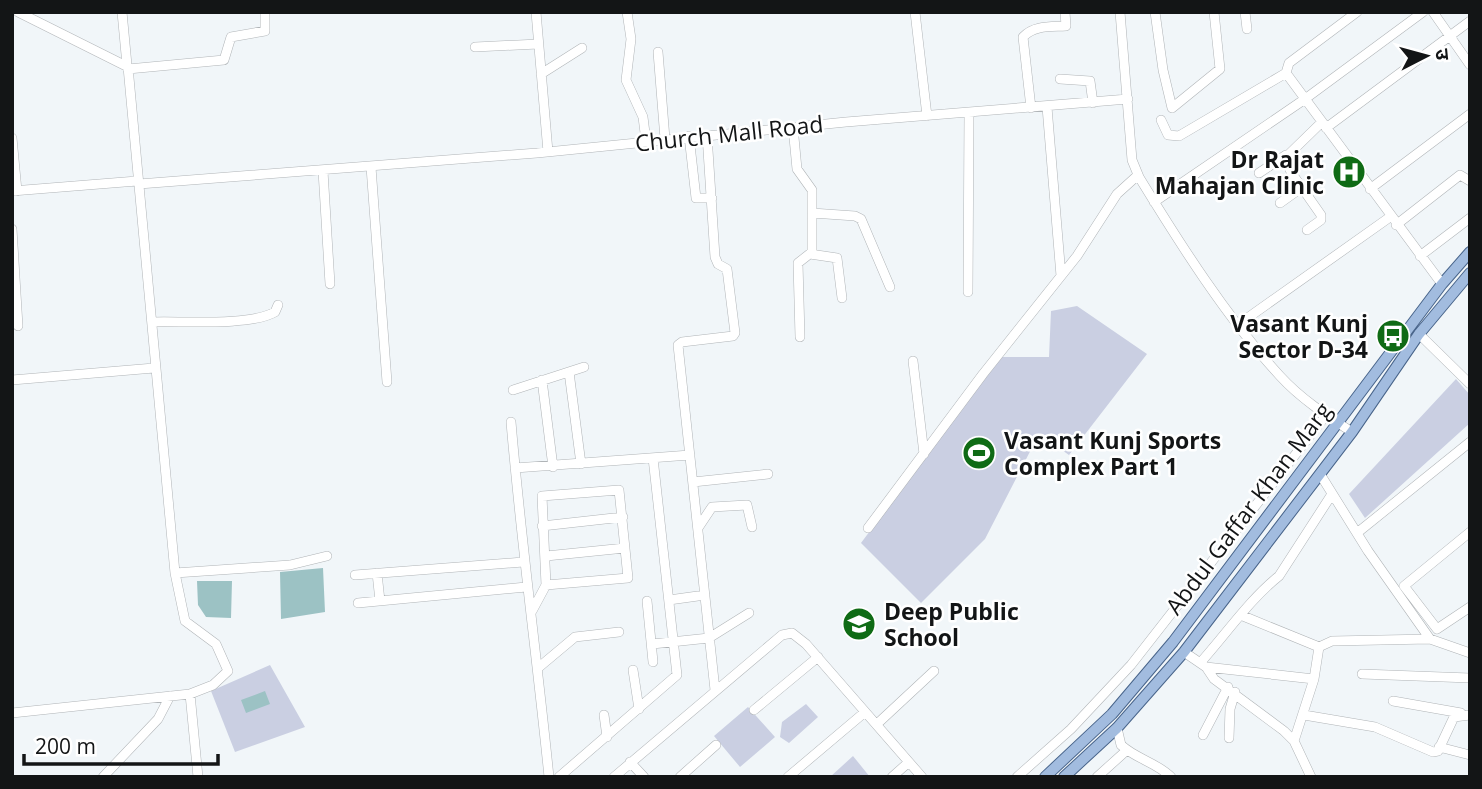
<svg xmlns="http://www.w3.org/2000/svg" width="1482" height="789" font-family="'Open Sans','Noto Sans Devanagari',sans-serif">
<rect width="100%" height="100%" fill="#f1f6f9"/>
<path fill="#cacfe2" d="M1077 306 1147 354 1069 455 1039 434 985 539 921 603 861 543 1000 357H1049L1051 311Z
M1456 379 1470 395V423L1365 518 1349 494Z
M270 665 305 727 235 752 211 691Z
M806 704 818 717 789 743 780 737 782 722Z
M748 707 775 737 740 767 714 736Z
M853 756 870 777H830Z"/>
<path fill="#9cc2c4" d="M323 568 325 612 281 619 280 572Z
M197 581H232L231 618 206 617 198 605Z
M265 691 270 704 246 713 241 700Z"/>
<g fill="none" stroke-linecap="round" stroke-linejoin="round">
<defs>
<path id="minor" d="M122 12 127 65
M536 12 548 152
M627 12 631 39 626 80 643 117 646 141
M915 12 927 116
M1120 12 1132 160 1139 177C1180 244 1227 318 1280 376 1300 398 1327 416 1352 432
M1155 12 1163 70 1172 108 1220 69 1214 12
M1245 12 1247 29
M1357 12 1289 63 1286 73 1442 284
M1433 12 1470 65
M475 47 538 44
M658 52 665 139
M128 69 224 60 231 37 265 31V12
M541 74 582 48
M1060 79 1090 81 1093 103
M1047 107 1061 276
M1031 108 1023 37C1034 25 1051 27 1066 26L1065 12
M1161 120 1168 135 1179 136 1286 73
M793 127 797 169 812 190V252L798 263 800 337
M1326 128 1470 21
M707 135 715 257 718 264 727 269 735 333 733 336 682 342 678 345 715 690
M689 136 696 198H712
M12 138 17 191
M371 167 387 382
M323 171 330 284
M1259 173 1286 155
M139 184 537 153 846 122 1128 99
M1370 189 1470 114
M12 191 137 181
M1154 202 1305 99 1423 12
M1280 203 1301 188
M812 213 855 216 861 219 890 287
M1396 225 1460 175 1470 181
M12 229 18 326
M1307 230 1321 220V215L1291 172 1285 158 1322 122
M810 254 837 258 842 298
M1420 256 1470 218
M968 292 969 113
M153 322C182 321 251 326 275 312L278 305
M1239 324 1390 217
M1419 334 1470 384
M913 361 924 454
M569 372 581 464
M12 380 154 368
M542 380 553 467
M513 390 584 367
M511 422C521 541 537 658 549 777
M515 468 690 455
M1320 474 1368 551 1430 639
M693 482 768 474
M542 526 623 517
M698 528 712 507 747 505 752 527
M868 528 983 374 1077 256 1117 194 1138 175
M1470 532 1404 586 1437 629 1470 607
M1357 533 1470 442
M546 556 625 548
M175 573 290 565 327 556
M377 573 380 601
M355 575 523 562
M669 600 705 595
M647 601 653 662
M358 603 526 587
M532 611 546 585 542 496 619 490 628 578 546 585
M1243 616 1319 647
M652 644 709 638 749 613
M1319 647 1332 641 1430 639 1470 653
M1184 652 1206 667 1214 679 1284 731 1294 741 1311 777
M1200 663C1226 634 1250 599 1279 576L1332 494
M1206 667 1314 679
M538 668 575 637 619 632
M633 670 639 709
M1362 674 1470 678
M190 694 198 777
M1393 701 1461 713
M754 710 818 657
M12 713 190 694 213 685 228 671 216 644 185 621 175 573 128 67 18 12
M604 715 607 737
M1304 715 1375 727 1433 752 1438 751 1454 717 1470 715
M877 724 934 671
M1117 728 1121 745C1136 759 1156 762 1171 777
M1203 735 1228 687
M1229 738 1230 709 1235 692
M1294 741 1314 679 1319 647
M1439 747 1470 755
M630 762 644 777
M103 777 158 719 170 696
M559 777 677 675 653 458
M614 777 782 635 792 633 806 644 922 777
M680 777 716 745
M788 777 865 712
M892 777 909 762
M1017 777 1071 729 1131 665 1327 414
M1097 777 1127 750"/>
<path id="major" d="M1045 777 1112 714 1173 642 1442 284 1470 252
M1064 777 1117 728 1184 652 1352 432 1419 334 1470 273"/>
</defs>
<use href="#minor" stroke="#b0b4b7" stroke-width="10"/>
<use href="#major" stroke="#48648a" stroke-width="12"/>
<use href="#minor" stroke="#fff" stroke-width="9"/>
<use href="#major" stroke="#a2bcdf" stroke-width="10"/>
</g>
<defs>
<symbol id="hospital-disc" viewBox="-11 -11 22 22"><circle r="9.5" fill="#0f6b15" stroke="#fff"/><path d="M-5-5h3v3.5h4V-5h3V5h-3V1.5h-4V5h-3Z" fill="#fff"/></symbol>
<symbol id="bus-disc" viewBox="-11 -11 22 22"><circle r="9.5" fill="#0f6b15" stroke="#fff"/><path d="M-5-6H5V4H4V6H2V4H-2V6H-4V4H-5ZM-3.5-4V0h7V-4ZM-3.5 1.2v1.5H-2V1.2ZM2 1.2v1.5H3.5V1.2Z" fill="#fff"/></symbol>
<symbol id="stadium-disc" viewBox="-11 -11 22 22"><circle r="9.5" fill="#0f6b15" stroke="#fff"/><path d="M0-5a6.5 5 0 1 0 0 10a6.5 5 0 1 0 0-10ZM-3.5-1.8h7v3.6h-7Z" fill="#fff"/></symbol>
<symbol id="school-disc" viewBox="-11 -11 22 22"><circle r="9.5" fill="#0f6b15" stroke="#fff"/><path d="M0-5L7-2L0 1L-7-2ZM-4 1L0 2.5L4 1V4Q0 6-4 4Z" fill="#fff"/></symbol>
</defs>
<g fill-rule="evenodd">
<use href="#hospital-disc" x="1330" y="153" width="38" height="38"/>
<use href="#bus-disc" x="1374" y="317" width="38" height="38"/>
<use href="#stadium-disc" x="960" y="434" width="38" height="38"/>
<use href="#school-disc" x="840" y="605" width="38" height="38"/>
</g>
<g text-anchor="middle" dominant-baseline="central" stroke-width="5" stroke-linejoin="round" paint-order="stroke">
<g font-size="23" fill="#131516" stroke="#fff">
<text transform="translate(729 133) rotate(-6)">Church Mall Road</text>
<text transform="translate(1248 508) rotate(-53)">Abdul Gaffar Khan Marg</text>
</g>
<g font-size="23" font-weight="bold" fill="#131516" stroke="#fff" text-anchor="end">
<text x="1324" y="159">Dr Rajat<tspan x="1324" dy="26">Mahajan Clinic</tspan></text>
<text x="1368" y="323">Vasant Kunj<tspan x="1368" dy="26">Sector D-34</tspan></text>
<text x="1004" y="440" text-anchor="start">Vasant Kunj Sports<tspan x="1004" dy="26">Complex Part 1</tspan></text>
<text x="884" y="611" text-anchor="start">Deep Public<tspan x="884" dy="26">School</tspan></text>
</g>
</g>
<rect width="1482" height="789" fill="none" stroke="#131516" stroke-width="28"/>
<g transform="translate(1426 56) rotate(84)" stroke="#ffffff" stroke-width="5" paint-order="stroke">
<path d="M0-5L12 26L0 18L-12 26Z" fill="#131516"/>
<text y="-10" font-size="19" font-weight="bold" text-anchor="middle" fill="#131516">उ</text>
</g>
<path d="M24 754v10h194v-10" fill="none" stroke="#131516" stroke-width="3.5"/>
<text x="35" y="754" font-size="21" fill="#131516" stroke="#ffffff" stroke-width="5" paint-order="stroke">200 m</text>
</svg>
